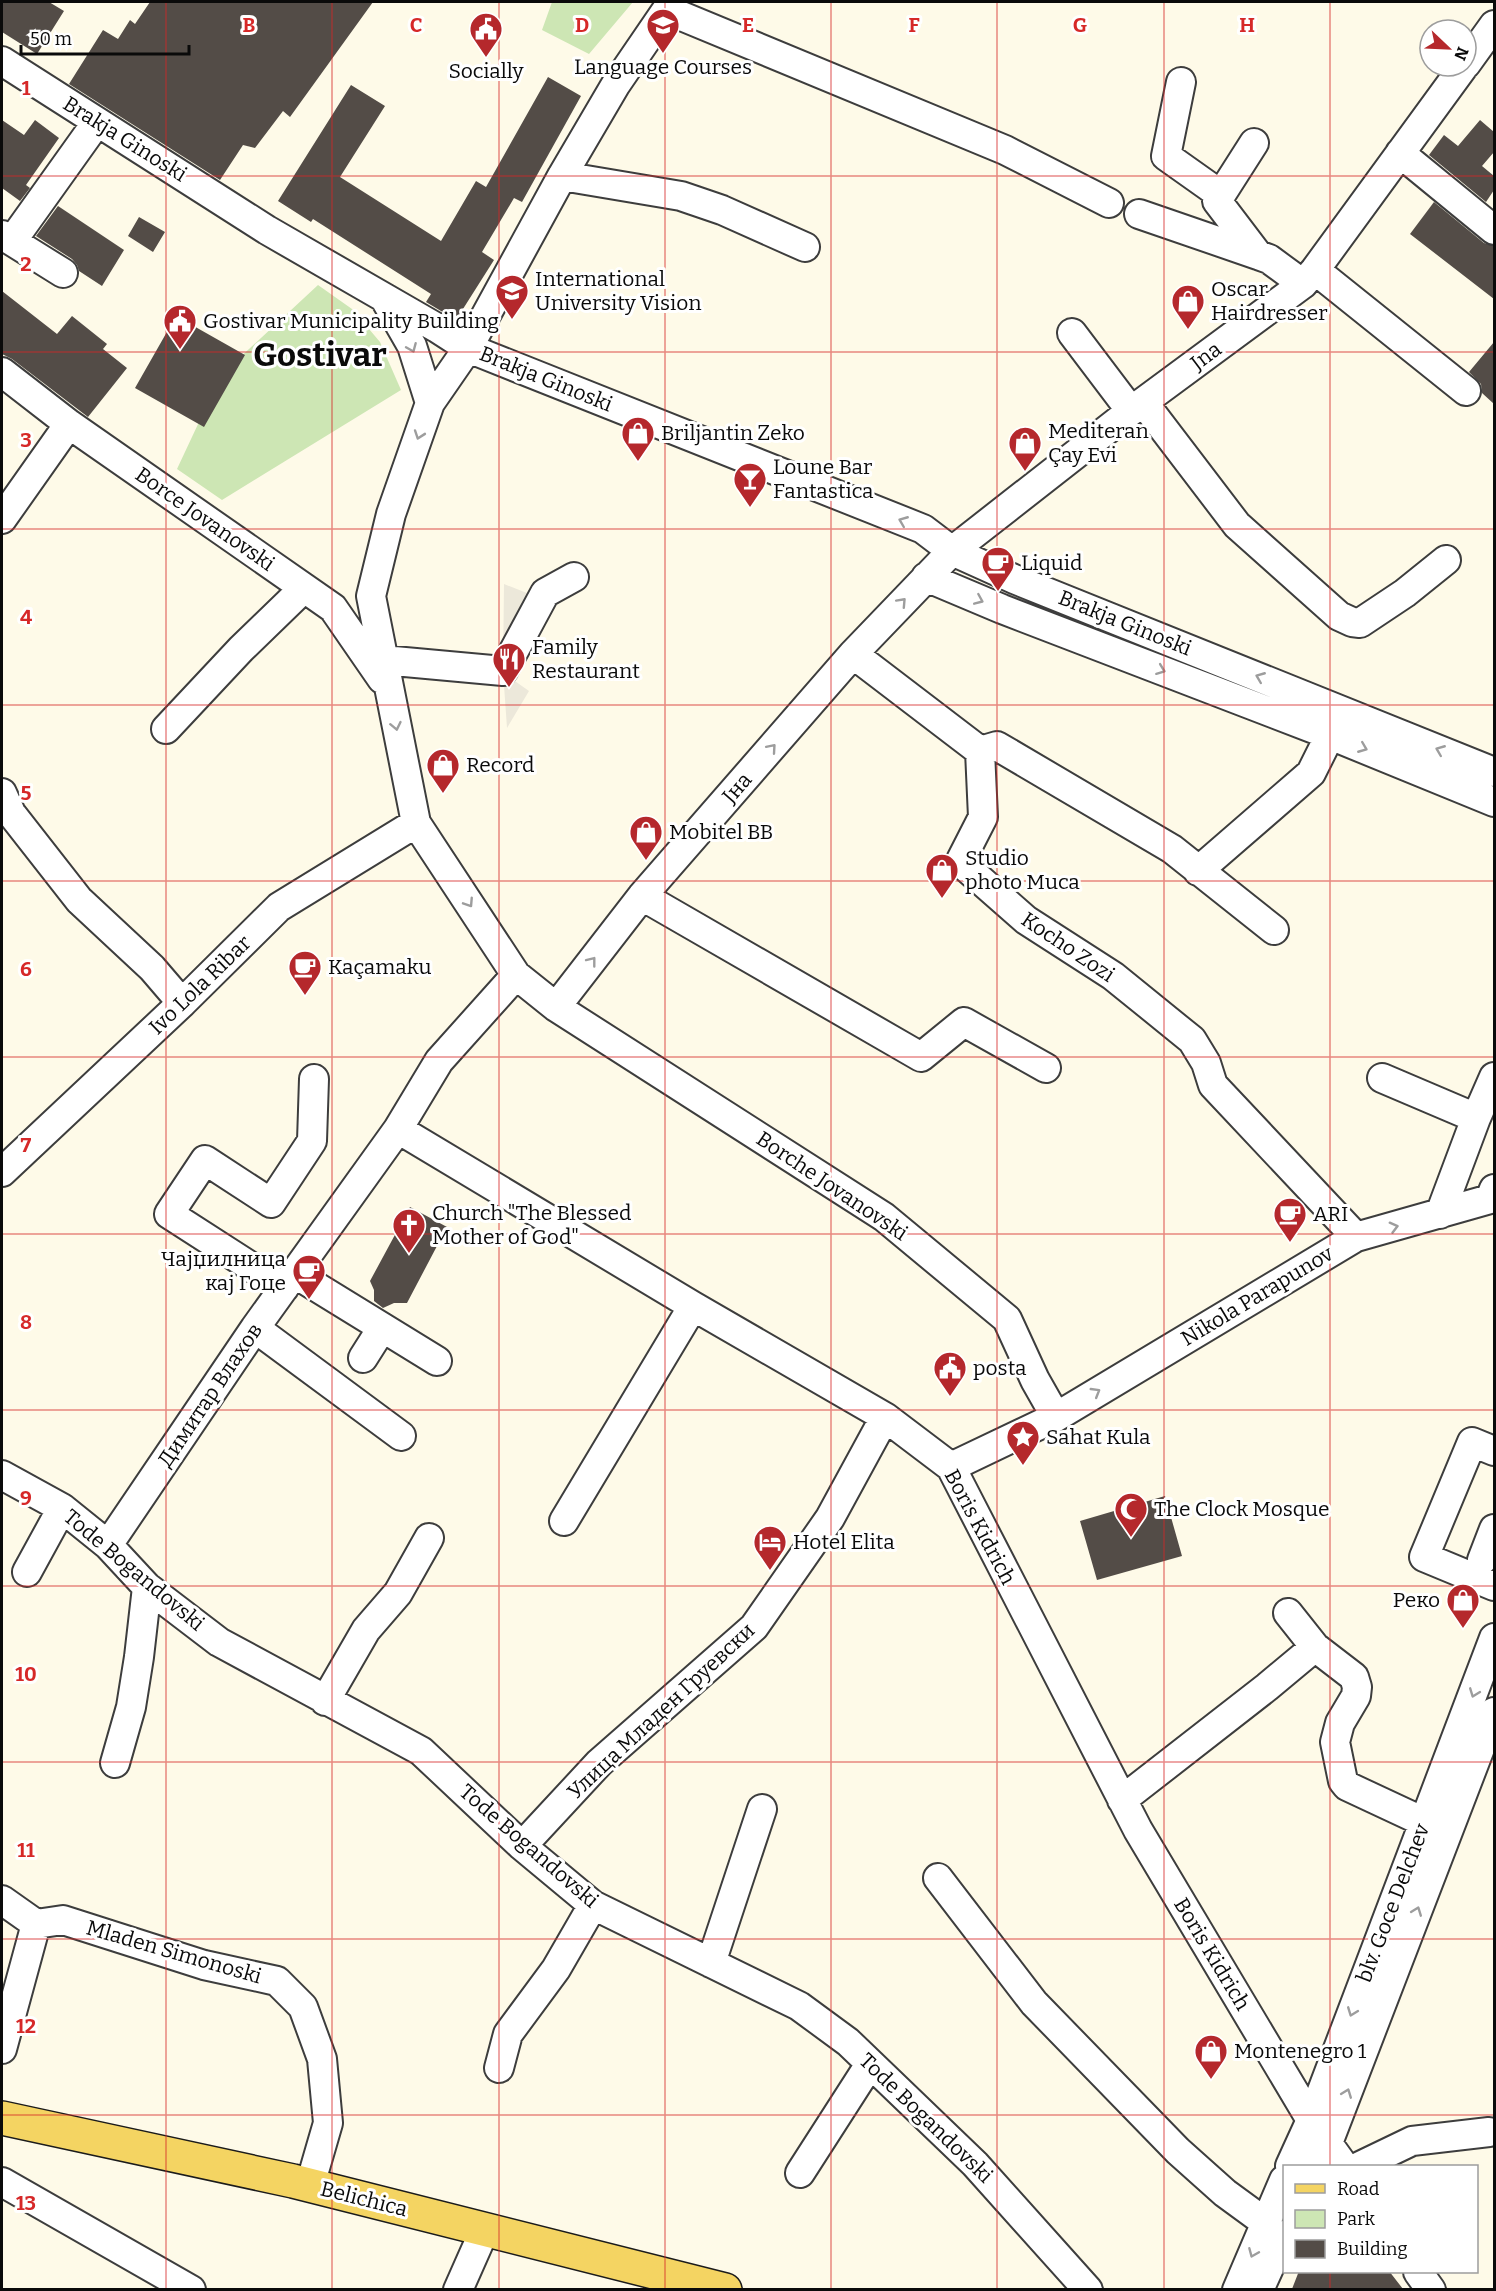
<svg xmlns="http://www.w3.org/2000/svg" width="1496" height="2291" font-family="Bitter,serif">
<rect width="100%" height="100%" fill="#fefae8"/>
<path fill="#cde6b4" d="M552 2H633L589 54 542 30Z
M318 285 352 309 380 342 401 390 222 500 177 469 221 375Z"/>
<path fill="#ece8da" d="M504 584 552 603 512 679 529 691 507 728 503 671Z"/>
<path fill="#534c47" d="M2 2H49L64 11 37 54 2 32Z
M150 2H373L290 117 283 111 255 148 243 145 220 180 69 84 103 30 118 39 130 20 135 24Z
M548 77 581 96 522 202 514 198 482 252 494 260 456 320 426 302 431 294 313 219 311 222 278 201 351 85 385 106 340 177 441 241 476 181 486 187Z
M2 120 24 135 35 120 59 138 26 185 30 188 20 201 2 188Z
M1480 120 1494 132V152L1482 166 1494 176V190L1486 202 1429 155 1444 135 1458 146Z
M1434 202 1484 243 1494 246V299L1410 234Z
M58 206 124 250 102 286 79 271 77 265 72 259 36 236Z
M139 217 165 232 153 252 128 236Z
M2 291 57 334 72 316 107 344 103 349 127 368 88 417 12 359 2 354Z
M176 316 245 355 204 427 135 388Z
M1494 342V404L1482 393 1481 384 1469 372Z
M410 1207 447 1227 407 1303H394L383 1308 374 1301V1290L370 1281Z
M1165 1496 1182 1556 1097 1580 1080 1521Z
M1299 2271H1389L1403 2289H1292Z"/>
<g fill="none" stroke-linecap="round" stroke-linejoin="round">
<defs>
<path id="minor" d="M672 2 616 84 562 176 468 348 430 403 391 514 371 596 416 823 516 975 556 1007 884 1217 1007 1319 1035 1380 1056 1417
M667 10 1005 150 1109 203
M2 61 267 230 437 328 468 348 923 529 952 551 1014 579 1494 772
M1466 64 1494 25
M1181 82 1166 156 1221 195
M1254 143 1217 201 1258 255
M1400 153 1494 230
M562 176 681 196 722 210 805 247
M1139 214 1258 255 1269 259 1303 284
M2 235 63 273
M12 241 97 122
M1315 270 1466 391
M385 299 412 346 430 403
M1072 333 1131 411
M2 372 69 424 333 608 382 679
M1144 403 1237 525 1339 616 1352 622 1360 623 1405 593 1446 560
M2 519 69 424
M926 577 1002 609 1330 735 1494 802
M853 654 980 751 983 817 960 862 1026 920 1113 976 1192 1040 1206 1063 1213 1085 1356 1237
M383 660 503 671 545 593 574 577
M166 729 241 649 304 588
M980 751 997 746 1172 849 1274 930
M2 793 11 813 79 900 152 968 182 1003
M1198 871 1311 773 1330 735
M642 896 921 1057 964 1022 1046 1068
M556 1007 642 896 853 654 952 551 1131 411 1303 284 1315 270 1464 66
M1382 1078 1476 1118
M398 1129 693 1306 885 1417 951 1467 1138 1830 1311 2120 1344 2166
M2 1172 182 1003 279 907 416 823
M1440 1214 1476 1118 1494 1077
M294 1273 437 1361
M284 1288 169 1214 205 1160 271 1203 312 1141 314 1079
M255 1328 401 1436
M363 1358 382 1328
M1494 1451 1472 1442 1424 1557 1494 1586
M951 1467 1056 1417 1356 1237 1490 1199 1494 1189
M2 1475 62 1508 108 1545 147 1587 219 1642 421 1751 522 1846 593 1905 799 2006 848 2042 975 2164 1088 2290
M564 1521 693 1306
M108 1545 255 1328 398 1129 439 1061 516 975
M1482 1560 1494 1529
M27 1572 62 1508
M1288 1613 1315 1647 1354 1677 1357 1687 1356 1696 1340 1723 1335 1742 1343 1781 1347 1786 1424 1822
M325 1701 366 1630 398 1593 429 1538
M115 1763 131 1707 139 1657 147 1587
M1122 1800 1267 1687 1315 1647
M522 1846 599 1763 754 1627 830 1518 885 1417
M938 1878 1034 2003 1178 2151 1225 2193 1266 2223
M2 1900 36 1924 63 1920 204 1965 277 1981 303 2007 322 2059 328 2123 310 2185
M711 1963 762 1809
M2 2049 36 1924
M499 2068 508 2034 556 1969 593 1905
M1290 2166 1311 2120 1494 1638
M1317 2166 1328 2143 1494 1712
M1360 2166 1412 2141 1489 2132
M800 2173 870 2064
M2 2182 191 2290
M1418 2272 1431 2290
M458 2290 485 2229
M1237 2290 1284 2180
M1259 2290 1284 2235"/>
<path id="major" d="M2 2118 293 2181 725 2290"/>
</defs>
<use href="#minor" stroke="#3d3d3d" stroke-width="32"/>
<use href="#major" stroke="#1b1b1b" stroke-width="36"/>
<use href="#minor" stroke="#fff" stroke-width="28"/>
<use href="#major" stroke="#f4d462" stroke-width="33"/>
</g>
<defs><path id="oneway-chevron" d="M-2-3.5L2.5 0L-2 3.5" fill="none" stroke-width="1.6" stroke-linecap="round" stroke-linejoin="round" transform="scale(1.5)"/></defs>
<g stroke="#9d9d9d">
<use href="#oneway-chevron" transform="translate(412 348) rotate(67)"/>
<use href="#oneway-chevron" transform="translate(419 435) rotate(109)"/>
<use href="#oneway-chevron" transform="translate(903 521) rotate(-158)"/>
<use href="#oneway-chevron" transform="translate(979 600) rotate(23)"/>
<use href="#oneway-chevron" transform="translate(902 602) rotate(-47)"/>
<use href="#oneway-chevron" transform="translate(1161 670) rotate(21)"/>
<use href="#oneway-chevron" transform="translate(1260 677) rotate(-158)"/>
<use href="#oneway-chevron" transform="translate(396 726) rotate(78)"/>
<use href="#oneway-chevron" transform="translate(772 748) rotate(-49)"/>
<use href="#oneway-chevron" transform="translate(1363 748) rotate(22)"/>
<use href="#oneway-chevron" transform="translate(1440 750) rotate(-158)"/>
<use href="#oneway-chevron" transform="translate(469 903) rotate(57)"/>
<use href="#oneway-chevron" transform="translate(592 961) rotate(-52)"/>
<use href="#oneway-chevron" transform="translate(1394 1227) rotate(-15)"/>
<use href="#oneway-chevron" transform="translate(1096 1392) rotate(-31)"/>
<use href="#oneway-chevron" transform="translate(1474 1693) rotate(111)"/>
<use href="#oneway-chevron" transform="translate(1417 1911) rotate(-69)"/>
<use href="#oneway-chevron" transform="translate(1352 2012) rotate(111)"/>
<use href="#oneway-chevron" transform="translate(1347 2093) rotate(-69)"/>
<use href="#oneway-chevron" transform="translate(1253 2253) rotate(113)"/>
</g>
<path fill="none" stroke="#d62828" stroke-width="1.5" stroke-opacity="0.55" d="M166 2V2290M332 2V2290M499 2V2290M665 2V2290M831 2V2290M997 2V2290M1164 2V2290M1330 2V2166M2 176H1494M2 352H1494M2 529H1494M2 705H1494M2 881H1494M2 1057H1494M2 1234H1494M2 1410H1494M2 1586H1494M2 1762H1494M2 1939H1494M2 2115H1494M1330 2272V2290"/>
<defs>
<symbol id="school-pin" viewBox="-11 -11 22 30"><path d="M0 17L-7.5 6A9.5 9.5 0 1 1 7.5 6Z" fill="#b5282c" stroke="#fff"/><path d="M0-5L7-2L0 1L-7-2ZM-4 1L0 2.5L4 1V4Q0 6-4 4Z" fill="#fff"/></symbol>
<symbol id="civic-pin" viewBox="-11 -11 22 30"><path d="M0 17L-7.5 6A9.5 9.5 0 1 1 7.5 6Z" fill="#b5282c" stroke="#fff"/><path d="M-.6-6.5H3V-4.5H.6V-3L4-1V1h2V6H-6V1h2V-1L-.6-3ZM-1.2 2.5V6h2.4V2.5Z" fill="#fff"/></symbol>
<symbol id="shop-pin" viewBox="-11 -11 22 30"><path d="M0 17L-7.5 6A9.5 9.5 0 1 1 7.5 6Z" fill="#b5282c" stroke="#fff"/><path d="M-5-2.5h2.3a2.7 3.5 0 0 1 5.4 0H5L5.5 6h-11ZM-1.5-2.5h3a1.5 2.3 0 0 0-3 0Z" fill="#fff"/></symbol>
<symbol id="bar-pin" viewBox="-11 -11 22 30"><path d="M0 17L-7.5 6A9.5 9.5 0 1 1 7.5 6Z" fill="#b5282c" stroke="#fff"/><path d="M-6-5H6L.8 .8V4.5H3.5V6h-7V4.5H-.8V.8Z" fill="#fff"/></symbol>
<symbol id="cafe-pin" viewBox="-11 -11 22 30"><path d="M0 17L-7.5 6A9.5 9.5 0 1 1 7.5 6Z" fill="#b5282c" stroke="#fff"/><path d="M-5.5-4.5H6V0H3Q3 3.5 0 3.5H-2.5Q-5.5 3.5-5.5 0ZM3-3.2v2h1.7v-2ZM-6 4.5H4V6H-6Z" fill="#fff"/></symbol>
<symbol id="restaurant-pin" viewBox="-11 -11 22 30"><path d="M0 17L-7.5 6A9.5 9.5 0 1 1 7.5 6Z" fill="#b5282c" stroke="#fff"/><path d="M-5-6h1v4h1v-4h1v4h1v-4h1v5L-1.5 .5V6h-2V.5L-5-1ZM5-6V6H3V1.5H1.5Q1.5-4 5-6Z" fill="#fff"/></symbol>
<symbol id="church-pin" viewBox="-11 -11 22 30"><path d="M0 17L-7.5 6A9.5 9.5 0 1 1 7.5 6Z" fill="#b5282c" stroke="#fff"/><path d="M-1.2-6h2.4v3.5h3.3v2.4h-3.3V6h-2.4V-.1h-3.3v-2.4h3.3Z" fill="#fff"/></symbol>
<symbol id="sight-pin" viewBox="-11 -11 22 30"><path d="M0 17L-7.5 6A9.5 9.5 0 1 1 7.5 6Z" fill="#b5282c" stroke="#fff"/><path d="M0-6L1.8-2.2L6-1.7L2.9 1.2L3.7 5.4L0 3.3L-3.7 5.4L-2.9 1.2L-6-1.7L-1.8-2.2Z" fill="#fff"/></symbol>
<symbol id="mosque-pin" viewBox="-11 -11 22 30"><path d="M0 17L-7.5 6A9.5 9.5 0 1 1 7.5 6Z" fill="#b5282c" stroke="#fff"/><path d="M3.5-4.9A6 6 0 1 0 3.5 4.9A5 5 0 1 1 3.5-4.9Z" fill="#fff"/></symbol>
<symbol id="hotel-pin" viewBox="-11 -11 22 30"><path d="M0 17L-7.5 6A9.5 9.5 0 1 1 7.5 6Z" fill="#b5282c" stroke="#fff"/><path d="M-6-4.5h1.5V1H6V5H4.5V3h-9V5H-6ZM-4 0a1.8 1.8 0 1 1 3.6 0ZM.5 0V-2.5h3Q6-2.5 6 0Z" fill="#fff"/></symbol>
</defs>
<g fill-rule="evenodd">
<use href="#school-pin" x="644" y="6" width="38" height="52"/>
<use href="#civic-pin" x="467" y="10" width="38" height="52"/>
<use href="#school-pin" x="493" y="272" width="38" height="52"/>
<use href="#shop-pin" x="1169" y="282" width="38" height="52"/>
<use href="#civic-pin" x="161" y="302" width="38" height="52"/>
<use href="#shop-pin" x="619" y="414" width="38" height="52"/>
<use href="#shop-pin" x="1006" y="424" width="38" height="52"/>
<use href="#bar-pin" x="731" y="460" width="38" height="52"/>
<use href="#cafe-pin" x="979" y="544" width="38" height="52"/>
<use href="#restaurant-pin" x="490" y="640" width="38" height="52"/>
<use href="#shop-pin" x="424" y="746" width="38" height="52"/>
<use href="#shop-pin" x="627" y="813" width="38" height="52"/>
<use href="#shop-pin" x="923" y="851" width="38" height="52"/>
<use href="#cafe-pin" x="286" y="948" width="38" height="52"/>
<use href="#cafe-pin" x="1271" y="1195" width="38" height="52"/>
<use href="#church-pin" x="390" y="1206" width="38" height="52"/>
<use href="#cafe-pin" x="290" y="1252" width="38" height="52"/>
<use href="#civic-pin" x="931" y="1349" width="38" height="52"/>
<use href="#sight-pin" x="1004" y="1418" width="38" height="52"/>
<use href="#mosque-pin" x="1112" y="1490" width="38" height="52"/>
<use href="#hotel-pin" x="751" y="1523" width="38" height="52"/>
<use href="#shop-pin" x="1444" y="1581" width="38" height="52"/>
<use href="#shop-pin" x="1192" y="2032" width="38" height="52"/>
</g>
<g text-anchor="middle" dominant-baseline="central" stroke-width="6" stroke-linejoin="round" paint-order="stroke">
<g font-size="21" fill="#0a0a0a" stroke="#fff" text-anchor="start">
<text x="663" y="67" text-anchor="middle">Language Courses</text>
<text x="486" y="71" text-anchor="middle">Socially</text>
<text x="535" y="279">International<tspan x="535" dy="24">University Vision</tspan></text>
<text x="1211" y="289">Oscar<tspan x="1211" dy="24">Hairdresser</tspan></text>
<text x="203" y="321">Gostivar Municipality Building</text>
<text x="1048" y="431">Mediteran<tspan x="1048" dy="24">Çay Evi</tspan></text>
<text x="661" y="433">Briljantin Zeko</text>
<text x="773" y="467">Loune Bar<tspan x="773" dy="24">Fantastica</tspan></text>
<text x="1021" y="563">Liquid</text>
<text x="532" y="647">Family<tspan x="532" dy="24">Restaurant</tspan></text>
<text x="466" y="765">Record</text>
<text x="669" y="832">Mobitel BB</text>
<text x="965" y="858">Studio<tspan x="965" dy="24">photo Muca</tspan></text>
<text x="328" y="967">Kaçamaku</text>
<text x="432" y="1213">Church "Тhe Blessed<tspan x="432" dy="24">Mother of God"</tspan></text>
<text x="1313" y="1214">ARI</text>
<text x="286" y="1259" text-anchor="end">Чајџилница<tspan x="286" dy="24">кај Гоце</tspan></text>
<text x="973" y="1368">posta</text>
<text x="1046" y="1437">Sahat Kula</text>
<text x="1154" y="1509">The Clock Mosque</text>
<text x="793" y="1542">Hotel Elita</text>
<text x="1440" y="1600" text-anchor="end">Реко</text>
<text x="1234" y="2051">Montenegro 1</text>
</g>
<g font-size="21" fill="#0a0a0a" stroke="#fff">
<text transform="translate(125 139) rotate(32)">Brakja Ginoski</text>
<text transform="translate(1206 356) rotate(-37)">Jna</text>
<text transform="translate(546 379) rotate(22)">Brakja Ginoski</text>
<text transform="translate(205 519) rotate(35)">Borce Jovanovski</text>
<text transform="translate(1125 623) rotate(22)">Brakja Ginoski</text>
<text transform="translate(737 788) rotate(-49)">Јна</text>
<text transform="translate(1068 947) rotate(34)">Kocho Zozi</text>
<text transform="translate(200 985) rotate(-44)">Ivo Lola Ribar</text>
<text transform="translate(832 1186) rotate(34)">Borche Jovanovski</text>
<text transform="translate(1257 1296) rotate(-31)">Nikola Parapunov</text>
<text transform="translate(210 1395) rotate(-56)">Димитар Влахов</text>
<text transform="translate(980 1527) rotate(62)">Boris Kidrich</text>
<text transform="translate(134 1570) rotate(40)">Tode Bogandovski</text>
<text transform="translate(661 1711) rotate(-43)">Улица Младен Груевски</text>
<text transform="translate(529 1846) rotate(41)">Tode Bogandovski</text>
<text transform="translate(1393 1903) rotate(-69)">blv. Goce Delchev</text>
<text transform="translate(174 1952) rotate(16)">Mladen Simonoski</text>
<text transform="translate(1212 1954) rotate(59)">Boris Kidrich</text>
<text transform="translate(926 2118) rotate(44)">Tode Bogandovski</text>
<text transform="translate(364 2199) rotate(14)">Belichica</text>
</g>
<g font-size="33" font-weight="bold" fill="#0a0a0a" stroke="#fff">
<text x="320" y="355">Gostivar</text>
</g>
</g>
<g font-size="20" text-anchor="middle" font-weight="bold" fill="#d62828" stroke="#fff" stroke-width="6" stroke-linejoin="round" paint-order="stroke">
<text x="249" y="32">B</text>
<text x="416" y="32">C</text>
<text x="582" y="32">D</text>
<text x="748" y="32">E</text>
<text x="914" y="32">F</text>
<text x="1080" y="32">G</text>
<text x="1247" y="32">H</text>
<text x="26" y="95">1</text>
<text x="26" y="271">2</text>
<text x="26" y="447">3</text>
<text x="26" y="624">4</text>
<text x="26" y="800">5</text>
<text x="26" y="976">6</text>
<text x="26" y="1152">7</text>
<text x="26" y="1329">8</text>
<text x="26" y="1505">9</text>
<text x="26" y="1681">10</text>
<text x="26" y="1857">11</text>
<text x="26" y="2033">12</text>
<text x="26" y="2210">13</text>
</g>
<rect width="1496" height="2291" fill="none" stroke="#0a0a0a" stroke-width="6"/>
<rect x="1283" y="2165" width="195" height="108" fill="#ffffff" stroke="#9d9d9d" stroke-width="1.5"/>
<rect x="1295" y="2184" width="30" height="9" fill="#f4d462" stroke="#9d9d9d" stroke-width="1.5"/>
<text x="1337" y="2195" font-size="18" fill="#0a0a0a">Road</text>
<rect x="1295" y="2210" width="30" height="18" fill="#cde6b4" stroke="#9d9d9d" stroke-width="1.5"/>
<text x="1337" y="2225" font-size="18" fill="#0a0a0a">Park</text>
<rect x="1295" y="2240" width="30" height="18" fill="#534c47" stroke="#9d9d9d" stroke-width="1.5"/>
<text x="1337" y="2255" font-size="18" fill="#0a0a0a">Building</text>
<g transform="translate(1448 48) rotate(113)"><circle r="28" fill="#ffffff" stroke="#9d9d9d" stroke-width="1.5"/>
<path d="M0-4.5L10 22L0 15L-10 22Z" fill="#b5282c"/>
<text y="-9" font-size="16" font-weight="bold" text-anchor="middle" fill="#0a0a0a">N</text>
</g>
<path d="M21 45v9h168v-9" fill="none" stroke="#0a0a0a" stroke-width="3"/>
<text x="30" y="45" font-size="18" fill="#0a0a0a" stroke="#ffffff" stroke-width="4.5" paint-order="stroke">50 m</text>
</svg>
